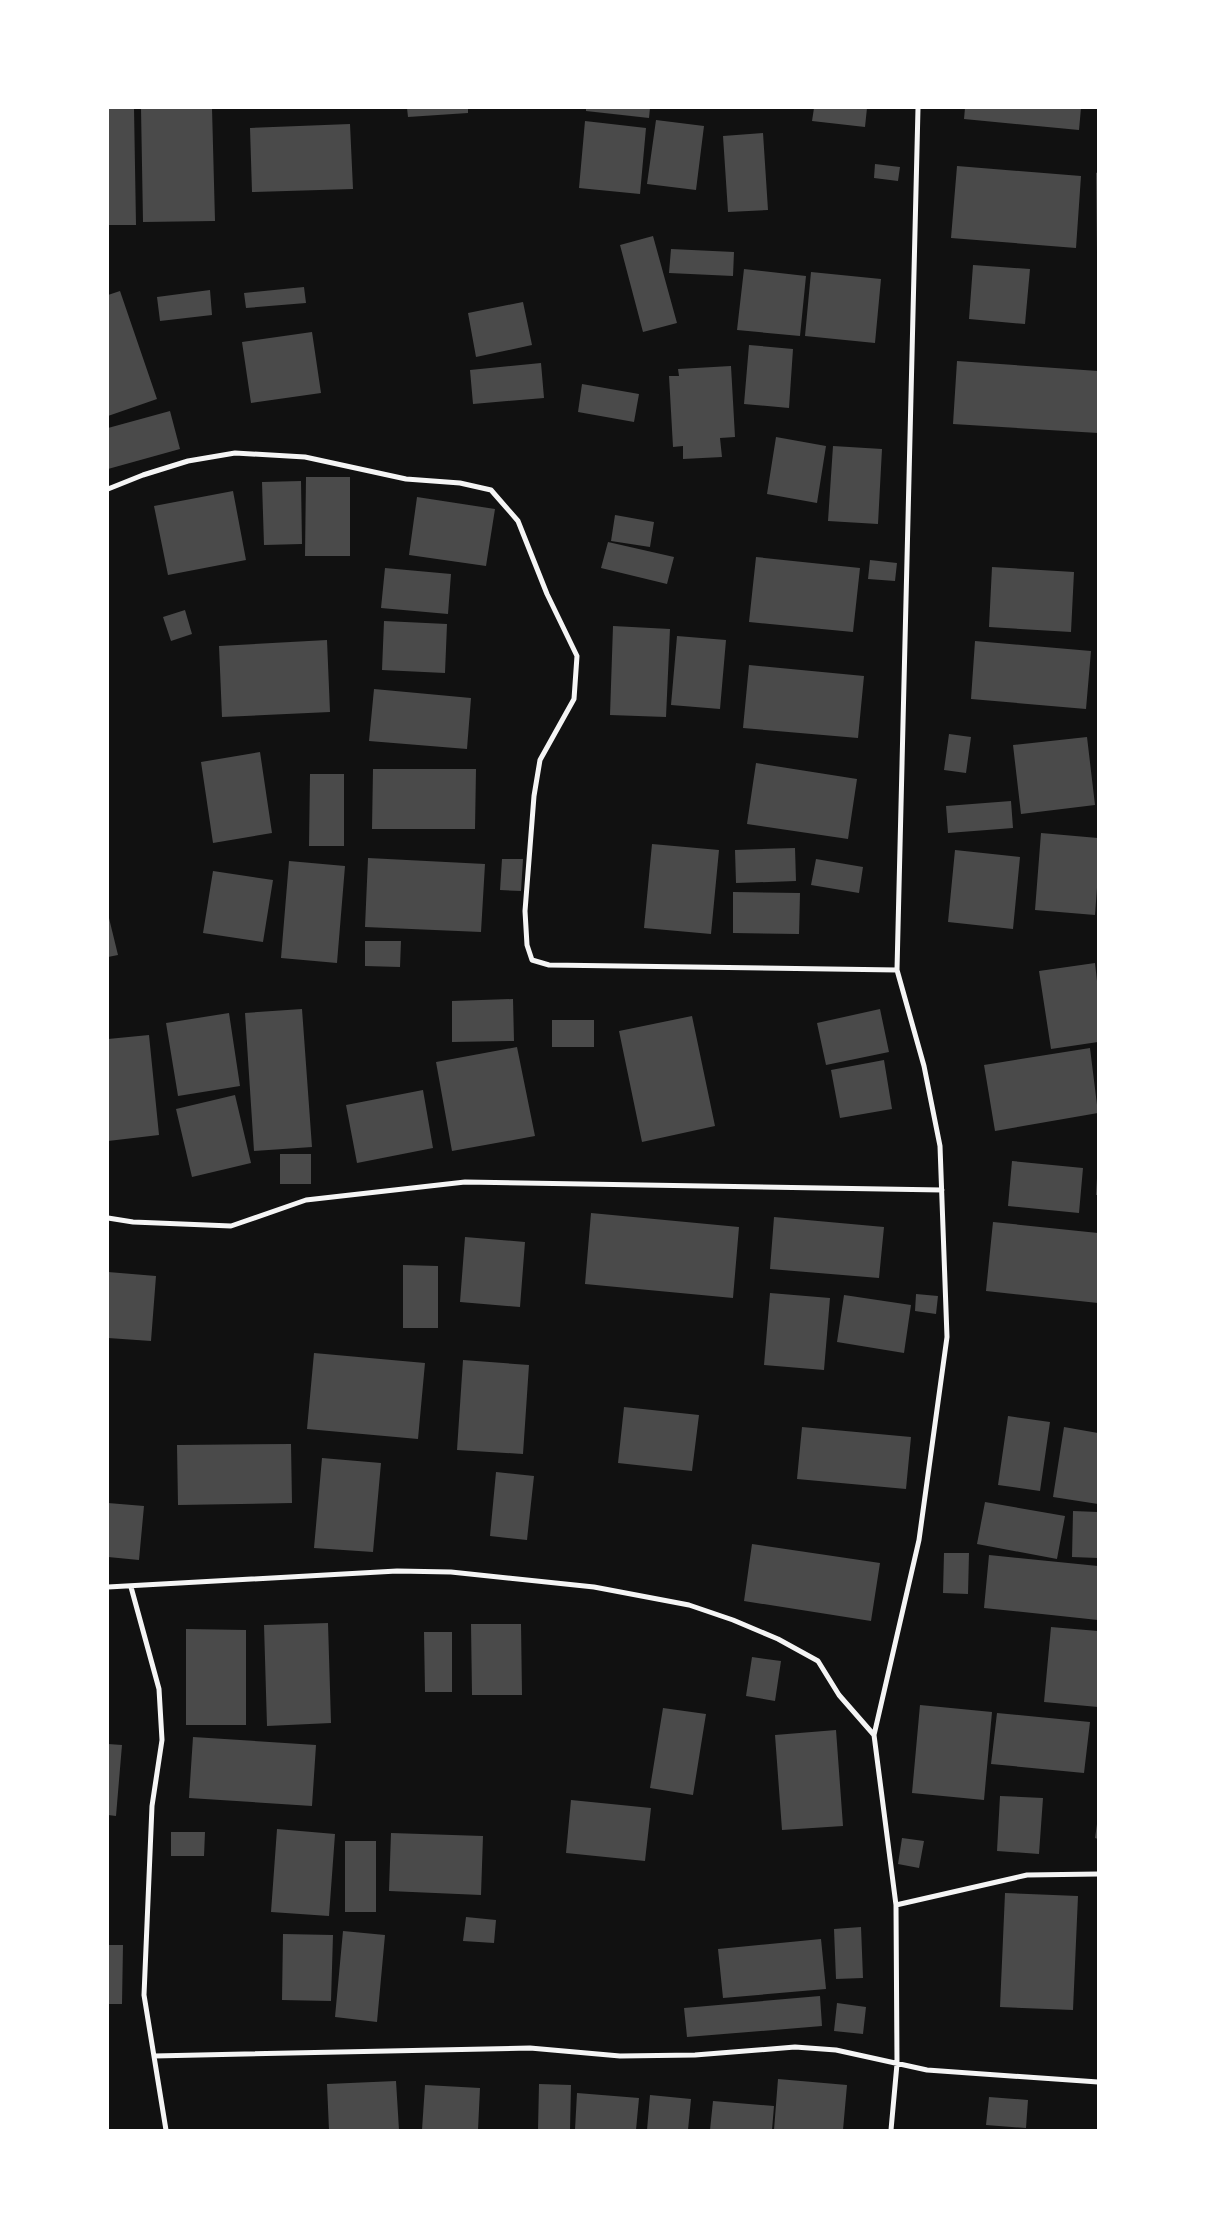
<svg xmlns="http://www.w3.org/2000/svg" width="1206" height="2238" font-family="Quicksand,sans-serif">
<rect width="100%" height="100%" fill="#111"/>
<path fill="#4a4a4a" d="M108 108H134L136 225H108Z
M141 108H212L215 221 143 222Z
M407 108H468V113L408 117Z
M586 108H650L649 118 586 111Z
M814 108H867L865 127 812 121Z
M965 108H1081L1079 130 964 119Z
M656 120 704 126 696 190 647 184Z
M585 121 646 128 640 194 579 188Z
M350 124 353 189 252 192 250 128Z
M763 133 768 210 728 212 723 136Z
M875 164 900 167 898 181 874 178Z
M957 166 1081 176 1076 248 951 238Z
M1098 172V253H1097L1096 173Z
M653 236 677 323 643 332 620 245Z
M671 249 734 252 733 276 669 273Z
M973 265 1030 269 1025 324 969 319Z
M744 269 806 276 800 336 737 330Z
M811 272 881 279 875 343 805 336Z
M304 287 306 303 246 308 244 293Z
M210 290 212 315 160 321 157 297Z
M120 291 157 399 108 416V295Z
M523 302 532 345 476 357 468 313Z
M312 332 321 393 251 403 242 342Z
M749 345 793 349 789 408 744 404Z
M957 361 1098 371V433L953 424Z
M541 363 544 398 473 404 470 370Z
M731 366 735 437 720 438 722 457 683 459V446L673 447 669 376H679L678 369Z
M582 384 639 394 634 422 578 412Z
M170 411 180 449 108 469V428Z
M776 437 826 446 817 503 767 494Z
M833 446 882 449 878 524 828 521Z
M306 477H350V556H305Z
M301 481 302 544 264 545 262 482Z
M233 491 246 560 168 575 154 506Z
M417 497 495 509 486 566 409 555Z
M615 515 654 522 650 547 611 541Z
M608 542 674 557 667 584 601 568Z
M756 557 860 568 853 632 749 622Z
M870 560 897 563 895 581 868 579Z
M992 567 1074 572 1071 632 989 627Z
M385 568 451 574 448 614 381 608Z
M185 610 192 634 171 641 163 617Z
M384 621 447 624 445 673 382 670Z
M613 626 670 629 666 717 610 715Z
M677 636 726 640 720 709 671 705Z
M327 640 330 712 222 717 219 646Z
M975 641 1091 651 1086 709 971 699Z
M749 665 864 676 858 738 743 728Z
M374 689 471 698 467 749 369 741Z
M949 734 971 737 966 773 944 770Z
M1087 737 1095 805 1021 814 1013 745Z
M260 752 272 833 213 843 201 762Z
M756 763 857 779 848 839 747 824Z
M373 769H476L475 829H372Z
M310 774H344V846H309Z
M1011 801 1013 828 948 833 946 806Z
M1041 833 1098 838V874L1095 915 1035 910Z
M652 844 719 850 711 934 644 928Z
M795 848 796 881 736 883 735 850Z
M955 850 1020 857 1013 929 948 922Z
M368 858 485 864 481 932 365 927Z
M502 859H523L521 891 500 890Z
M816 859 863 867 859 893 811 885Z
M289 861 345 866 337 963 281 958Z
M213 871 273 880 263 942 203 933Z
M733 892 800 893 799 934 733 933Z
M108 914 118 955 108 957Z
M365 941H401L400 967 365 966Z
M1095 963 1098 990V1042L1051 1049 1039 971Z
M513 999 514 1041 452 1042V1001Z
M302 1009 312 1147 254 1151 245 1013Z
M880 1009 889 1052 826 1065 817 1023Z
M229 1013 240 1086 178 1096 166 1023Z
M692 1016 715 1126 642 1142 619 1031Z
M552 1020H594V1047H552Z
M149 1035 159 1135 108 1141V1039Z
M517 1047 535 1136 452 1151 436 1062Z
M1090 1048 1098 1113 995 1131 984 1065Z
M884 1060 892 1109 840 1118 831 1070Z
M423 1090 433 1148 357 1163 346 1105Z
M235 1095 251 1163 192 1177 176 1109Z
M280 1154H311V1184H280Z
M1012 1161 1083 1168 1079 1213 1008 1206Z
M1097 1178H1098V1195H1096Z
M591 1213 739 1227 733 1298 585 1284Z
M774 1217 884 1227 879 1278 770 1269Z
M993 1222 1098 1233V1303L986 1291Z
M465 1237 525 1242 520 1307 460 1302Z
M403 1265 438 1266V1328H403Z
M108 1272 156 1276 151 1341 108 1338Z
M770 1293 830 1298 824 1370 764 1365Z
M916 1294 938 1296 936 1314 915 1311Z
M844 1295 911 1305 904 1353 837 1342Z
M314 1353 425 1363 418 1439 307 1429Z
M463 1360 529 1365 523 1454 457 1450Z
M624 1407 699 1415 692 1471 618 1463Z
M1008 1416 1050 1422 1040 1491 998 1485Z
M802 1427 911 1437 906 1489 797 1479Z
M1064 1427 1098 1433V1504L1053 1497Z
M291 1444 292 1503 178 1505 177 1445Z
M322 1458 381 1463 373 1552 314 1548Z
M496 1472 534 1476 527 1540 490 1536Z
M985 1502 1065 1516 1057 1559 977 1544Z
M108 1503 144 1506 139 1560 108 1557Z
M1073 1511 1098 1512V1558L1072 1557Z
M752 1544 880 1563 871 1621 744 1601Z
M944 1553H969L968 1594 943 1593Z
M989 1555 1098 1566V1620L984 1608Z
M328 1623 331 1723 267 1726 264 1625Z
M471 1624H521L522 1695H472Z
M1051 1627 1098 1631V1707L1044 1702Z
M186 1629 246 1630V1725H186Z
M424 1632H452V1692H425Z
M752 1657 781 1661 775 1701 746 1696Z
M920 1705 992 1712 984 1800 912 1793Z
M663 1708 706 1714 693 1795 650 1788Z
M997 1713 1090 1722 1084 1773 991 1764Z
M836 1730 843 1826 782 1830 775 1735Z
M193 1737 316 1745 312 1806 189 1798Z
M108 1744 122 1745 116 1816 108 1815Z
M1000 1796 1043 1798 1039 1854 997 1851Z
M571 1800 651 1808 645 1861 566 1853Z
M1097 1824H1098V1839L1095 1838Z
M277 1829 335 1834 329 1916 271 1912Z
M171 1832H205L204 1856H171Z
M391 1833 483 1836 481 1895 389 1891Z
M902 1838 924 1841 919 1868 898 1864Z
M345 1841H376V1912H345Z
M1005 1893 1078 1896 1073 2010 1000 2007Z
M466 1917 496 1920 494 1943 463 1941Z
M861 1927 863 1978 836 1979 834 1929Z
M343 1931 385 1935 377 2022 335 2017Z
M283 1934 333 1935 331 2001 282 2000Z
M821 1939 826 1989 723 1998 718 1949Z
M108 1945H123L122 2004H108Z
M820 1996 822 2026 687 2037 684 2008Z
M837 2003 866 2007 863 2034 834 2031Z
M778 2079 847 2085 843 2130H774Z
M396 2081 399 2130H329L327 2084Z
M539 2084 571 2085 570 2130H538Z
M425 2085 480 2088 478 2130H422Z
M577 2093 639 2098 636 2130H575Z
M650 2095 691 2099 688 2130H647Z
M989 2097 1028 2100 1026 2128 986 2125Z
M713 2101 774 2106 772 2130H710Z"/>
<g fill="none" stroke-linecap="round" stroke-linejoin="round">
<path stroke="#f5f5f5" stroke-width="5" d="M108 489 143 475 188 461 235 453 305 457 406 479 460 483 491 490 518 521 547 594 577 656 574 699 540 760 534 796 525 911 527 945 532 960 549 965 897 970
M108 1218 133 1222 231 1226 306 1200 465 1182 942 1190
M108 1587 397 1571 451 1572 594 1587 689 1605 733 1620 778 1639 818 1661 839 1695 874 1735
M131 1587 159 1689 162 1740 152 1806 144 1995 166 2130
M896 1905 1027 1875 1098 1874
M154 2056 530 2048 620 2056 695 2055 795 2047 836 2050 927 2070 1098 2082
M891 2130 897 2064 896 1905 874 1735 919 1540 947 1337 940 1146 924 1066 897 970 918 108"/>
</g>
<rect width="1206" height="2238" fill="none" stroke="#ffffff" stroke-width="218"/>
</svg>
